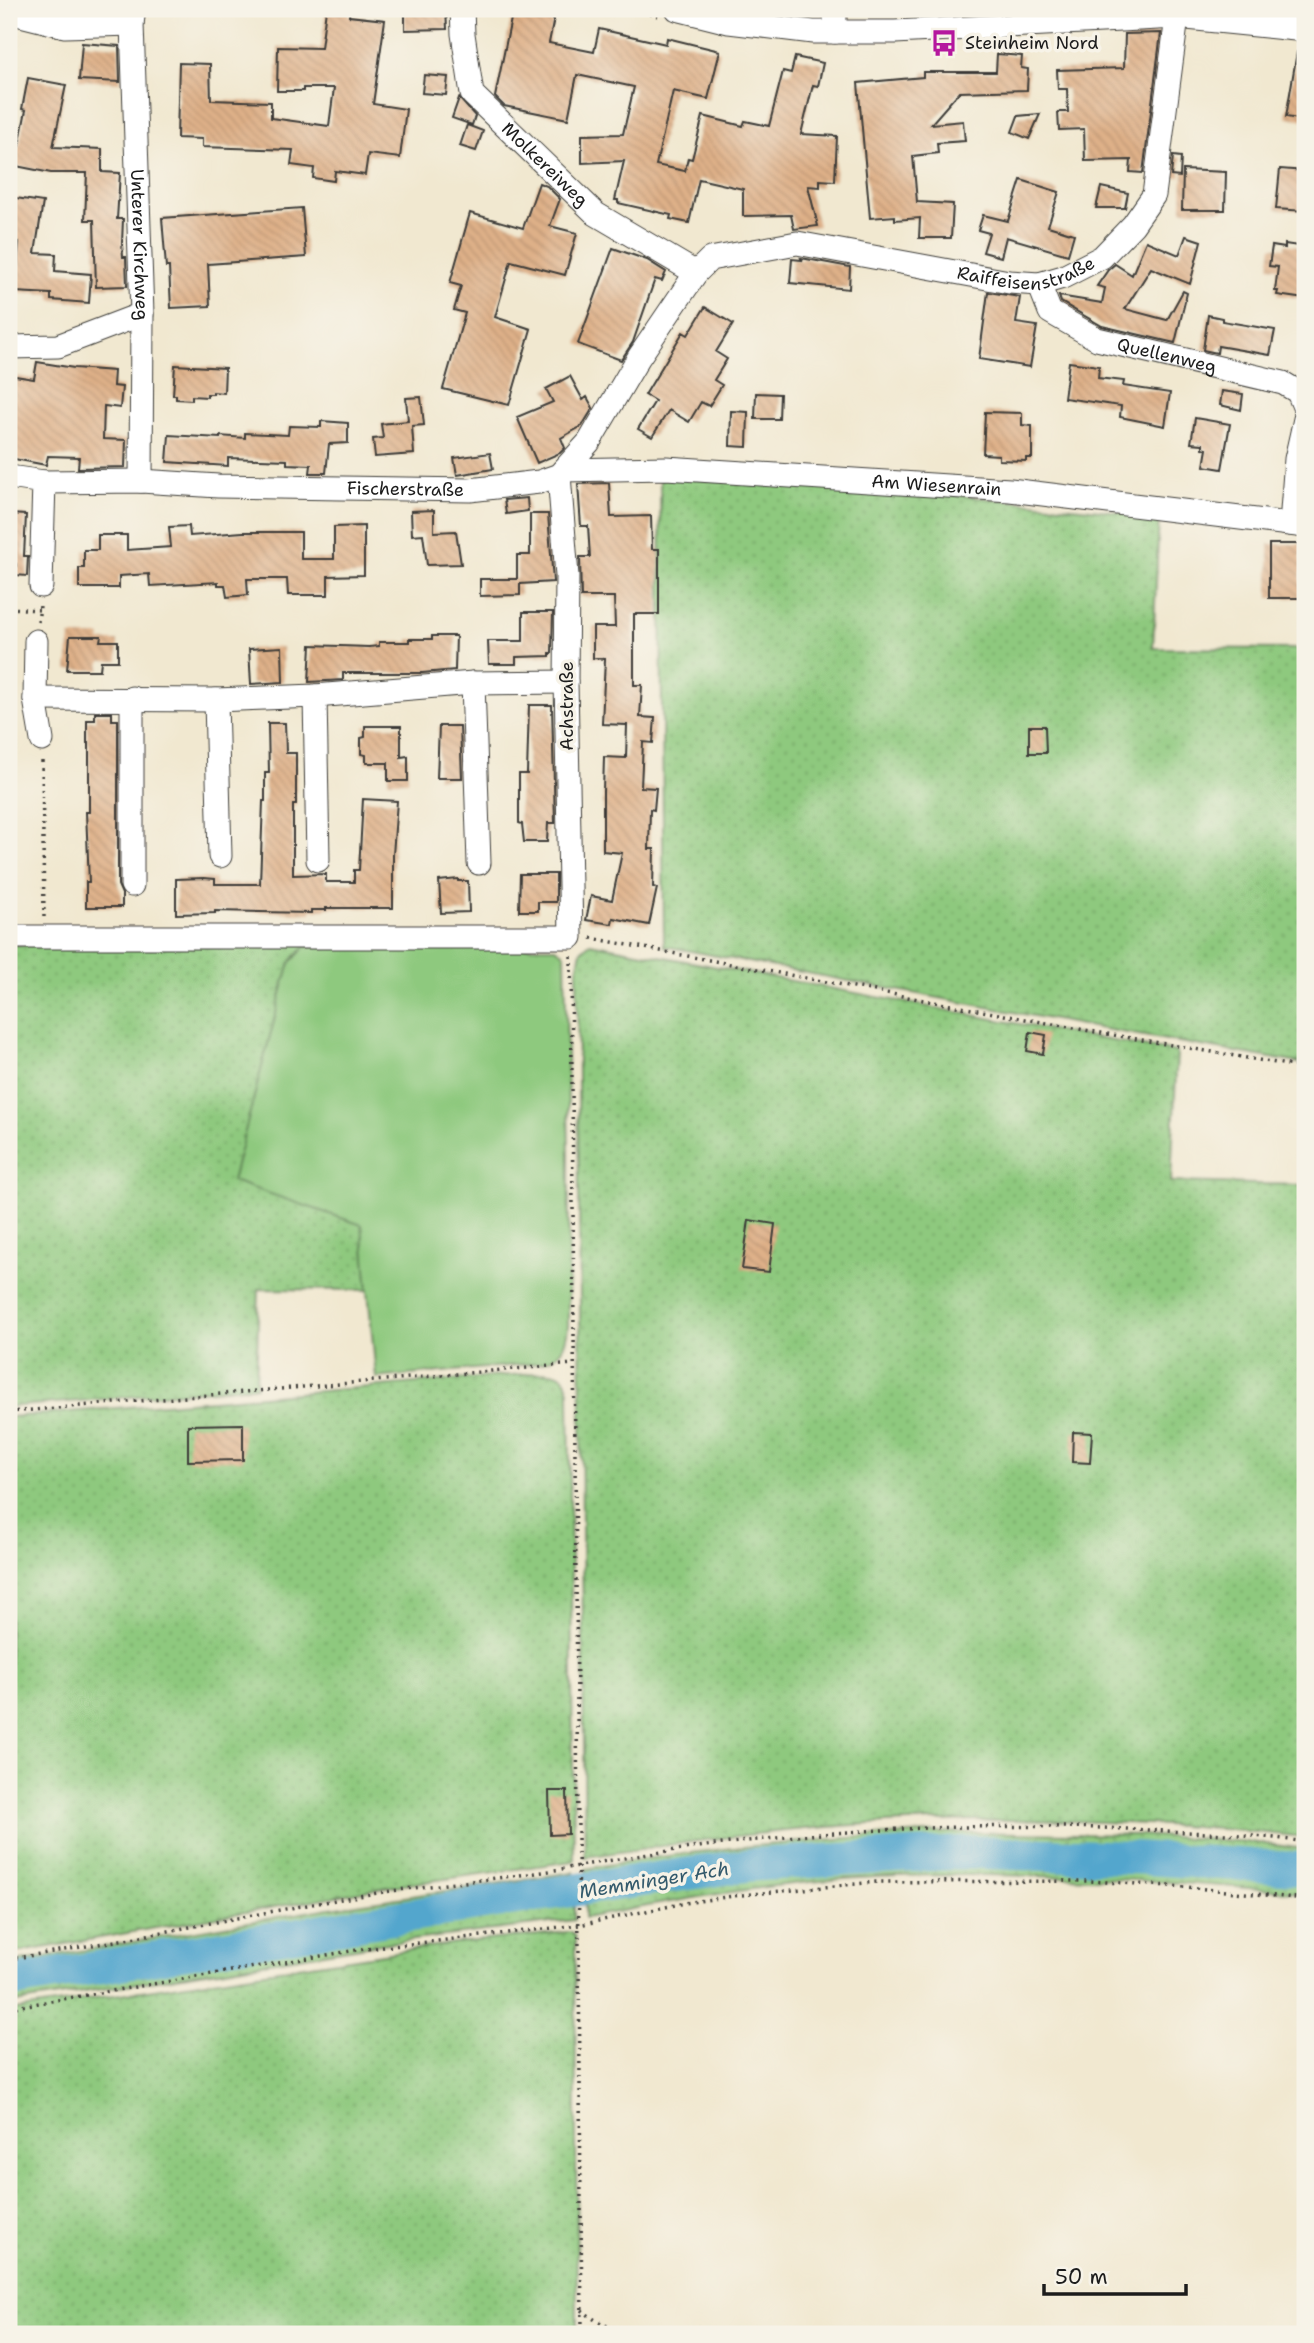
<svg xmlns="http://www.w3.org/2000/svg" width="1314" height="2343" font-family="'Shantell Sans',sans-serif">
<defs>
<pattern id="grass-dots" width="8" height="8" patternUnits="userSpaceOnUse" patternTransform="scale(1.75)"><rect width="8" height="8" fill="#8ec97e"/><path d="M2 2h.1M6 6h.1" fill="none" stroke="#7aac6c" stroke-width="1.8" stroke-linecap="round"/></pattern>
<pattern id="building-back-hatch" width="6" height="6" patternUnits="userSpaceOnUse" patternTransform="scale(1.75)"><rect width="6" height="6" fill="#deb088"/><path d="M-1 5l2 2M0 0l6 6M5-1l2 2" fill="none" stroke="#be9775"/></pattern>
</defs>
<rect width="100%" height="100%" fill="#f7f3e8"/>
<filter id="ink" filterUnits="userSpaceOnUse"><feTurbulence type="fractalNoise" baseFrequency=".0143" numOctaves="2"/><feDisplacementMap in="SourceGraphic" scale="14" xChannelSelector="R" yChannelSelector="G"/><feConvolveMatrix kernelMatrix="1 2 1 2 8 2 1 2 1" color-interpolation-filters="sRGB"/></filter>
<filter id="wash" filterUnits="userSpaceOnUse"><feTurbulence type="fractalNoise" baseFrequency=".00686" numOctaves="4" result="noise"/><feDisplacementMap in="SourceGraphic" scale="28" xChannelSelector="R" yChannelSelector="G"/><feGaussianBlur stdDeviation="1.57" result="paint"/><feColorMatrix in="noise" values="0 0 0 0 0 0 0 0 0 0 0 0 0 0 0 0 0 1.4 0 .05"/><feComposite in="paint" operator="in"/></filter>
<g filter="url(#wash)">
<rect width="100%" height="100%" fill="#f1e8d0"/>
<path fill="url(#grass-dots)" stroke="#55724d" stroke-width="2" d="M660 477 885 488 1159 516 1153 648 1305 649V1064L1092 1027 664 946Z
M315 942 296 955 290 963 272 1032 363 1225 368 1290 259 1289 256 1386 9 1407V945Z
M590 943 1073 1034 1177 1052 1171 1182 1305 1185V1837C1156 1821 1004 1815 854 1825 764 1831 674 1844 585 1857L577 970 581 951Z
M548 1372C561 1372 566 1378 569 1391L574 1861 387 1887 9 1954V1417Z
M957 1832 1142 1835 1250 1842 1305 1849V1893C1162 1880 1019 1871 875 1877 777 1882 681 1899 585 1918L586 1869C653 1856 720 1849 787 1843 844 1838 900 1833 957 1832Z
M574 1872V1920L373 1945 9 2004V1963L330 1908Z
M567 1932H571L575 1937 577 2334H9V2011L455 1943Z"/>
<path fill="#8ec97e" stroke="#55724d" stroke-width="2" d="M305 947H556L565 954 569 1156 568 1326C566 1348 560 1358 539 1363L376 1378 362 1225 232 1181 283 986 290 963Z"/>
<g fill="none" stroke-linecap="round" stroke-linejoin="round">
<path stroke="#52a6cd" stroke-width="33" d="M9 1982 492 1902 749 1865 973 1852 1141 1858 1305 1869"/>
</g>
<g id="blocks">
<path fill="url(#building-back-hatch)" d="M326 9H350L349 16 385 20 373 104 406 109 400 158 368 154 365 175 335 171 334 181 313 178 314 168 291 165 293 150 202 147V139L177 138 179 63 210 64 211 100 271 102V118L329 126 334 88H303V91H277L278 47 321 48Z
M405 9H446L447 29 405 30Z
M513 9 554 18 549 43 594 52 599 29 666 44 667 38 720 51 708 99 673 91 656 165 685 171 688 158 692 159 703 116 743 126 745 121 769 126 783 71 791 73 795 57 823 63 818 86 813 85 801 134 837 136 835 181 820 180V187L808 186 818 226 794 229 791 215 743 216V189L699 179 689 223 670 219 671 215 618 203V200H615L624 161 582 163V135L623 134 634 87 577 75 568 119 504 106 495 97Z
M1161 33 1143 173 1130 172 1131 160 1085 161 1084 129 1059 130 1058 112H1068L1067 89H1058L1057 70 1124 68 1125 34Z
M82 43 119 46 120 82 79 80Z
M1297 52H1305V120L1286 117Z
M997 54 1022 56 1021 68 1028 69 1027 90 959 92 931 124 963 121 965 141 937 143 938 153 913 156 917 202 953 204 951 238H919L920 218 895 220V216L870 218 858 83 923 77V72H996Z
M424 75 448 77 446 95 422 93Z
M28 78 66 85 53 147 102 149V172L120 173 117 219H123L122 243 123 257H126L127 286 96 287 94 220H85L87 173H51L11 165 15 146H19L26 110 22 109Z
M459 98 475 116 472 125 452 118Z
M1040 114 1029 139 1012 132 1018 116Z
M467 125 483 131 476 151 460 146Z
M1173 156 1181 157 1180 177 1171 176Z
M1280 169 1305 171V211L1276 209Z
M1183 170 1226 172 1225 210H1182Z
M1021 180 1059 192 1048 226 1074 234 1068 255 1006 237 1001 257 983 252 989 233 978 230 983 215 1008 221Z
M539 183 547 186 560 199 550 226 577 233 565 275 511 261 495 317 531 329 509 405 443 389 465 313 454 310 461 286 450 283 470 213 523 228Z
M1101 187 1128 193 1125 208H1096Z
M9 197 43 202 35 253 56 254 55 271 91 274 89 303 51 300V294L15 292 19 242 9 240Z
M302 208 306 257 208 264 210 306 171 308 169 267H166L162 218Z
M1186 236 1201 241 1190 284 1151 268 1125 309 1167 320 1183 291 1187 293 1175 343 1102 326 1061 302 1059 296 1102 303 1105 288 1097 286 1108 270 1115 264 1132 275 1146 241 1179 255Z
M1285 244 1305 247V299L1277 295 1278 291H1275L1278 267 1269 266 1272 246 1285 248Z
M613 248 647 260 666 272 662 281 655 279 633 342 621 360 578 344Z
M801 258 850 267 849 289 790 283 792 259 802 260Z
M988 292 1020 297 1016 323 1037 326 1030 367 979 359Z
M705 307 733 324 716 352 727 359 714 380 722 385 709 406 701 402 689 422 669 410 652 437 638 429 655 401 645 395 683 332 688 335Z
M1208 315 1222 318V321L1275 330 1270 355 1218 346 1217 353 1203 350Z
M37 362 74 368 114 371 113 386 122 387 120 408 104 406 103 439 126 440 125 467 78 468 79 457 48 456 46 465 9 458 14 419 9 418V375L34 379Z
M1069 362 1099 366 1098 378 1124 381 1123 386 1170 393 1165 426 1120 417 1121 406 1064 398Z
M175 365 225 368 224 393 213 392V394H207V397L192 396V400L176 399V395H173Z
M570 376 583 400 587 397 593 408 582 426 561 438 565 448 560 453 537 463 517 417 553 402 546 389Z
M1222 391 1243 394 1241 410 1220 405Z
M756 393 780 394 779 419H755Z
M421 397 424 425 412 426 414 454 375 457 373 439 383 438 381 424 408 421 406 398Z
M731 411 748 412 747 447 730 446Z
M985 412 1022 413V425L1032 426V458H1026V461L999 460V455L983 454Z
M1195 418 1230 424 1222 469 1204 466 1207 449 1203 448V444L1191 443Z
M321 421 348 423V443L329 444 326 473H310L311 465 287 464V460L228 458V466L167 462 169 435 220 438V436L245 438V433L288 435 289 426 321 427Z
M490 453 493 469 457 475 454 458Z
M609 483 611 517 651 516 652 549H659V614H634V685H642L640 717 655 718 653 743 643 742 641 787 656 788 654 810 650 809 649 849H654L653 887 657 888 649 925 613 918 612 924 586 920 591 896 612 900 622 853 603 851V792L604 757 626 758 627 725 602 724 605 659 593 658V627H615L614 597H581L580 557H590L588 526H581L578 484Z
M527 498 528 511 506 514 504 500Z
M434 510V532L456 531 461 564 427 565 423 534 412 535 411 511Z
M9 514 26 515 24 556H28L27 576 16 575V564L9 563Z
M530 514H548L553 582 520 584V595L480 596V579H517V555H530Z
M189 526 190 536 243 532H301V559H334V527L364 526V575L328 576V595H288L287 579H247L248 595 227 597 225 585H218V582L150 586 149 574 119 576V588H79V568H84V550H98V535H127V550L171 547 169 527Z
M1269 544H1301V598H1269Z
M523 612H553L552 653H550V656L516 657V664H489L488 641H523Z
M70 636H101L100 641H118V661H101L100 670H67Z
M432 636H456L455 670 422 673H343V680L309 682 311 645 369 647 379 646V642H409V639H432Z
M282 647 283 682 251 684 249 649Z
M529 705H552L555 823H548L547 842H524L522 824 519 823V774H527Z
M95 713H112V720H118V885L122 894V907H86V882H89L86 812H89V743H87V720H95Z
M268 723H285L286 753H296V805H293V875L326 874V882H354V870H359L363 799 397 801 393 855V908H326V910H311V913L215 911V913L176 914V879L204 878 215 879V884H260L263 801H265V773H269Z
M365 726H401V757L408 756V781H388V763H366V755L361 754V738L365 737Z
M439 726H460L462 778H437Z
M1029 726H1045L1046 753H1029Z
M520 874H556V902H538V911H519Z
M458 879V881H468L469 912 441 913 439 881Z
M1030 1032 1046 1035 1043 1054 1027 1051Z
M749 1220 775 1224 769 1272 742 1269Z
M243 1424V1460L188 1461V1425Z
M1073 1432 1092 1433 1090 1463 1072 1462Z
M549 1791H567L568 1834 550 1835Z"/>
</g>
</g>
<g filter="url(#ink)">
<use href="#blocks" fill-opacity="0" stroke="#3c3b37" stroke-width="2"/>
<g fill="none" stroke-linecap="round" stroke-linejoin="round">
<defs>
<g id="minor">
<path id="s1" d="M134 9 132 24 142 314 141 481"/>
<path id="s2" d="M462 9 463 34 472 94 596 214 696 273"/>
<path d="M677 9 729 22 813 32H895L1177 17 1305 30"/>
<path d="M835 9V32"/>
<path d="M9 12 65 26 132 24"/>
<path id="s3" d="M1039 284 1050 312 1097 339 1283 383 1298 392 1305 409"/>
<path d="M9 347 58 346 142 314"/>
<path id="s4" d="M564 470 666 468 1010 490 1305 526"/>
<path id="s5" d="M9 477 44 482 141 481 218 486 470 490 539 482 559 475 589 442 639 357 696 273 710 259 797 243 1009 282 1039 284 1063 277 1102 257 1133 225 1154 195 1177 17"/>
<path d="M1291 524 1296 459 1305 419"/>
<path d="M41 586 44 482"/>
<path d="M36 641 35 699 42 740"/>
<path d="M473 683 479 863"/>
<path d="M315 696 318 860"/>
<path d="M35 699 216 700 315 696 473 683 566 682"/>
<path d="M216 700 220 856"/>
<path d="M132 885V698"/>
<path d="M9 937H571L566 682 567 576 559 475"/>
</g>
</defs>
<use href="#minor" stroke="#3c3b37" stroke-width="25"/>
<path stroke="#3c3b37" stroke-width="3.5" stroke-dasharray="2 5" stroke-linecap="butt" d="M629 9 658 16
M9 608 39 610
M38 622 40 606
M42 761 44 918
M591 938 1090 1031 1305 1068
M571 956 582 2334
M9 1412 574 1364
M9 1959C132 1940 254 1913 377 1893 444 1883 513 1878 579 1866 766 1831 958 1820 1148 1830 1200 1833 1253 1834 1305 1842
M9 2008 357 1950 579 1925 685 1903 741 1895 876 1882 1090 1881 1186 1887 1305 1899
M582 2310C599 2325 615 2330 637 2334"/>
<use href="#minor" stroke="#fff" stroke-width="23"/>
</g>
</g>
<defs>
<symbol id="bus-bare" viewBox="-9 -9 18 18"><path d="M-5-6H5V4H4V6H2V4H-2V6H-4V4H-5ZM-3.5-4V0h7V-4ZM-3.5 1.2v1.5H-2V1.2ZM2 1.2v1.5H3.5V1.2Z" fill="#b5179e" stroke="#f7f3e8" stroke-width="2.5" paint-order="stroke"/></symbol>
</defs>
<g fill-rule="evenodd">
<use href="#bus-bare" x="925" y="24" width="38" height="38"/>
</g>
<g text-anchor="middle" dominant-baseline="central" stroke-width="7" stroke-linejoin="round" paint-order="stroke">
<g font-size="18" fill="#1c1c1c" stroke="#f7f3e8" text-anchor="start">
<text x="965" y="43">Steinheim Nord</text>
</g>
<g font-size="18" fill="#1c1c1c" stroke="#f7f3e8">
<text stroke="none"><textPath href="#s2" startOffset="187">Molkereiweg</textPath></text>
<text stroke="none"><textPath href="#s1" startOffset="236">Unterer Kirchweg</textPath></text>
<text stroke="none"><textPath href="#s5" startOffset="1139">Raiffeisenstraße</textPath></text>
<text stroke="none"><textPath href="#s3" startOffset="156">Quellenweg</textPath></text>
<text stroke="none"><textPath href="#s4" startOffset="373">Am Wiesenrain</textPath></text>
<text stroke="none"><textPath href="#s5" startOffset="397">Fischerstraße</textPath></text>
<text transform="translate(567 706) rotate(-90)">Achstraße</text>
</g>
<g font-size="19" font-style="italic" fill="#345a6c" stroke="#f7f3e8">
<text transform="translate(654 1880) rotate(-9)">Memminger Ach</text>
</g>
</g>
<rect width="1314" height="2343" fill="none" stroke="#f7f3e8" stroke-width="35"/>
<path d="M1044 2284v10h142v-10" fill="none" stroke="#1c1c1c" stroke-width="3.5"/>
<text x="1055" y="2284" font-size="21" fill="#1c1c1c" stroke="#f7f3e8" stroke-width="5" paint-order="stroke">50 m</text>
</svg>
